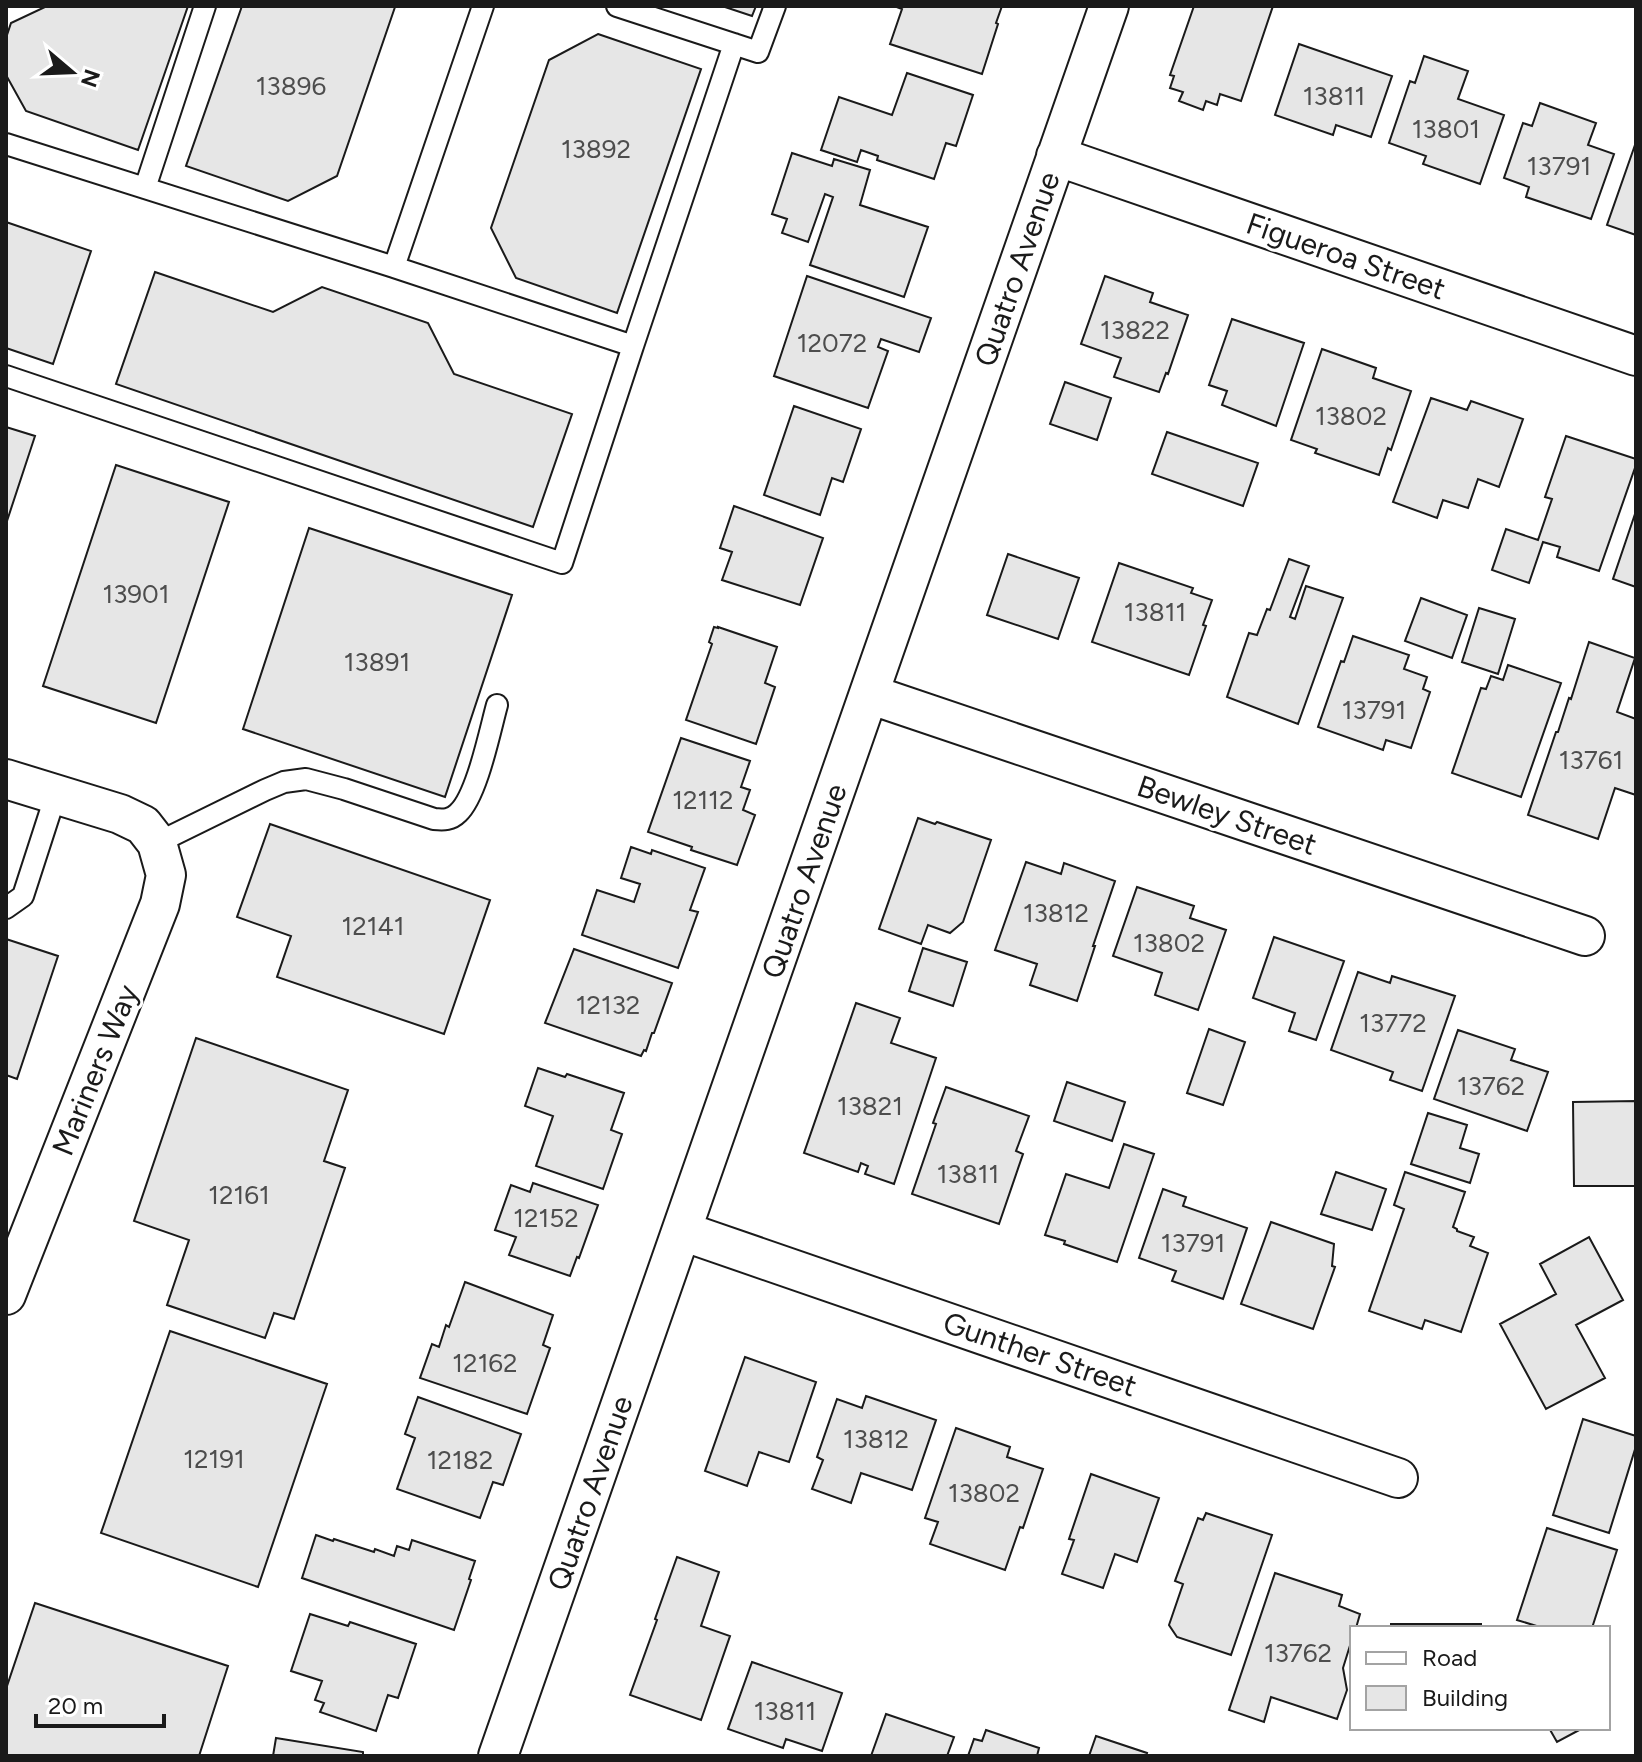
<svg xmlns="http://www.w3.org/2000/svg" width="1642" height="1762" font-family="Figtree,sans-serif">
<rect width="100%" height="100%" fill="#fff"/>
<path fill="#e6e6e6" stroke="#1a1a1a" stroke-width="2" d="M47 6H188L138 150 26 111 6 75V38L11 23Z
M242 6 395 7 337 176 288 201 186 166Z
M722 6H756L752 16Z
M894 6H1002L996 23 998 24 982 74 890 44 902 9Z
M1194 6H1273L1241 101 1220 94 1217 105 1206 101 1203 110 1179 101 1183 92 1170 88 1174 76 1170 75Z
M598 34 701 69 617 313 516 278 491 228 549 60Z
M1299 44 1392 76 1371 137 1336 125 1333 135 1275 115Z
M1424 56 1468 71 1458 99 1504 115 1480 184 1423 164 1426 156 1389 143 1410 81 1415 83Z
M907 73 973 95 956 146 946 143 934 179 877 160 878 156 861 150 857 162 821 150 839 97 892 115Z
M1540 103 1596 123 1588 145 1614 154 1591 219 1526 197 1529 187 1504 178 1523 123 1532 126Z
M1636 142V235L1607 225Z
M792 153 832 166 834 159 870 170 860 205 928 227 904 297 810 265 833 197 825 194 808 242 782 233 787 219 772 214Z
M6 222 91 251 53 364 6 348Z
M155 272 273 312 322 287 428 323 454 374 572 414 533 527 116 384Z
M807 276 931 318 919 352 881 339 878 347 888 351 868 408 774 376Z
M1105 276 1153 293 1150 302 1188 315 1168 374 1166 373 1159 392 1114 377 1121 358 1081 344Z
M1232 319 1304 343 1276 426 1222 405 1227 391 1209 385Z
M1322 349 1376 368 1373 378 1411 391 1391 450 1388 448 1379 475 1315 453 1317 449 1291 440Z
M1065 382 1111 398 1097 440 1050 424Z
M1431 398 1467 410 1471 401 1523 419 1499 487 1478 479 1468 508 1443 500 1437 518 1393 502Z
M794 406 861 429 843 482 832 478 820 515 764 495Z
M6 427 35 436 6 524Z
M1167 432 1258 463 1243 506 1152 474Z
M1566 436 1636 459V465L1599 571 1557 557 1560 547 1543 542 1529 583 1492 570 1506 529 1538 540 1552 499 1545 497Z
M116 465 229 502 156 723 43 686Z
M734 506 823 538 800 605 722 580 732 552 720 548Z
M1636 511V587L1613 579Z
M309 528 512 595 445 797 243 729Z
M1008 554 1079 578 1058 639 987 615Z
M1289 559 1309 566 1290 617 1295 619 1306 586 1343 598 1298 724 1227 697 1249 633 1257 635 1267 609 1270 610Z
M1119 563 1193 588 1191 593 1212 600 1203 625 1206 626 1189 675 1092 642Z
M1421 598 1467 615 1452 658 1405 641Z
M1479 608 1515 619 1498 674 1462 662Z
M714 627 718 628V627L777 647 765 683 775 687 756 744 686 720 712 644 709 642Z
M1353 636 1409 655 1404 669 1427 677 1423 689 1430 692 1411 748 1386 740 1383 750 1318 727 1341 661 1344 662Z
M1589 642 1635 658 1617 712 1636 719V795L1615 788 1598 839 1528 815 1556 732H1558L1569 698 1571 699Z
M1508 665 1561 683 1521 797 1452 773 1481 688 1486 689 1491 676 1503 680Z
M681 738 750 761 741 787 750 790 743 810 755 815 737 865 691 850 692 847 648 832Z
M918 818 935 824 937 822 991 840 963 922 950 933 928 925 921 944 879 929Z
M270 824 490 900 444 1034 277 977 291 936 237 917Z
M631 847 651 854 652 850 705 868 690 910 698 912 678 968 582 935 597 890 634 902 640 884 621 878Z
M1026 862 1061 874 1064 863 1115 881 1093 946H1095L1077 1001 1030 985 1037 964 995 950Z
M1137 887 1194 906 1190 918 1226 930 1198 1010 1155 995 1162 973 1113 956Z
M1274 937 1344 961 1316 1040 1289 1031 1295 1013 1253 998Z
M6 939 58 956 17 1079 6 1075Z
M923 948 967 962 953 1006 909 991Z
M574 949 672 983 654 1033H652L646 1051 644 1050 641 1056 545 1023Z
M1358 972 1390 983 1392 976 1455 996 1422 1091 1390 1080 1393 1072 1331 1050Z
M856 1003 900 1018 891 1043 936 1058 894 1184 865 1174 868 1166 861 1163 858 1172 804 1153Z
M1209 1029 1245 1042 1223 1105 1187 1093Z
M1458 1030 1515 1049 1511 1060 1548 1072 1527 1131 1434 1099Z
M196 1038 348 1090 324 1161 345 1168 294 1319 274 1313 265 1338 167 1305 189 1240 134 1221Z
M538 1068 565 1077 567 1074 624 1093 611 1130 622 1134 603 1189 536 1166 553 1116 525 1106Z
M1067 1082 1125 1102 1112 1141 1054 1121Z
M946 1087 1029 1116 1016 1151 1023 1154 999 1224 912 1194 936 1124 933 1123Z
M1636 1101V1186H1574L1573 1102Z
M1428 1113 1467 1125 1460 1148 1479 1154 1470 1183 1411 1164Z
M1124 1144 1154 1154 1117 1262 1064 1244 1065 1241 1045 1235 1066 1174 1109 1188Z
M1336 1172 1386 1189 1372 1230 1321 1214Z
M1405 1172 1465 1192 1453 1227 1457 1229V1231L1474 1237 1470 1246 1488 1253 1461 1332 1425 1320 1422 1329 1369 1311 1404 1209 1394 1205Z
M533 1183 598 1205 579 1258 577 1257 570 1276 509 1255 516 1237 495 1230 511 1185 530 1192Z
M1163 1189 1186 1197 1183 1206 1247 1228 1223 1299 1172 1281 1176 1271 1139 1258Z
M1271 1222 1334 1244 1332 1266 1335 1267 1313 1329 1241 1304Z
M1589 1237 1623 1300 1576 1325 1605 1378 1546 1409 1500 1324 1556 1294 1540 1264Z
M465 1282 553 1315 543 1345 550 1348 527 1414 420 1378 432 1344 439 1347 446 1325 449 1327Z
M170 1331 327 1384 258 1587 101 1533Z
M745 1357 816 1382 789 1462 759 1452 747 1486 705 1471Z
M866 1396 936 1420 912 1490 861 1473 851 1503 812 1489 823 1460 817 1457 837 1399 862 1408Z
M418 1397 521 1434 503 1485 493 1482 480 1518 397 1489 415 1438 405 1434Z
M1583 1419 1636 1436V1446L1609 1533 1553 1515Z
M956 1428 1010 1447 1007 1457 1043 1469 1023 1528 1020 1527 1005 1570 930 1544 938 1522 925 1518Z
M1091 1474 1159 1498 1137 1562 1115 1554 1103 1588 1062 1574 1074 1540 1069 1539Z
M1206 1513 1272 1535 1231 1655 1177 1637 1169 1625 1183 1584 1175 1581 1198 1518 1203 1520Z
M1547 1528 1617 1550 1592 1628H1543L1517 1620Z
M316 1535 333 1541 334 1539 374 1552 375 1549 394 1556 397 1546 409 1550 412 1540 475 1561 469 1579 471 1580 454 1630 302 1578Z
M677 1557 719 1572 701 1626 730 1636 701 1720 630 1695 657 1620 655 1619Z
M1275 1573 1342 1595 1339 1606 1360 1614 1356 1628H1352V1639L1343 1668 1347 1690 1337 1719 1271 1697 1264 1722 1229 1710Z
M35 1603 228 1666 199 1756H6V1689Z
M310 1614 348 1626 350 1622 416 1644 398 1698 388 1695 376 1731 320 1712 324 1703 315 1700 322 1681 291 1671Z
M1391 1624H1481V1628H1391Z
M752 1662 842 1693 822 1751 786 1739 783 1748 728 1729Z
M886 1714 954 1737 947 1756H871Z
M1549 1728H1583L1557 1742Z
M986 1730 1039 1748 1037 1756H968L974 1739 982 1741Z
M1096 1736 1147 1753 1146 1756H1089Z
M276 1738 363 1752V1756H273Z"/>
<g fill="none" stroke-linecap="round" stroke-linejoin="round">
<defs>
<path id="service" d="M483 6 394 267 633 346 734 44
M617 6 758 52 775 6
M6 144 394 267
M145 188 205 6
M6 376 562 563 633 346
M157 843 265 790 284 782 306 779 344 789 434 819C444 820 451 820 458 813 477 796 490 730 497 705
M6 908 23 896 56 794"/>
<path id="minor" d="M1056 156 1636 356
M869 694 1585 936
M6 779 120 814 143 825 157 843 166 875 160 904 6 1295
M682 1231 1398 1478
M498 1756 1109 6"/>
</defs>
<use href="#service" stroke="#1a1a1a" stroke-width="24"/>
<use href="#minor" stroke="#1a1a1a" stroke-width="42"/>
<use href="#service" stroke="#fff" stroke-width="20"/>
<use href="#minor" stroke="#fff" stroke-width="38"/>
</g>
<g text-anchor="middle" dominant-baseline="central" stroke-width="6" stroke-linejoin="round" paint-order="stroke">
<g font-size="26" fill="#4d4d4d">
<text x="291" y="86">13896</text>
<text x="1334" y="96">13811</text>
<text x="1446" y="129">13801</text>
<text x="596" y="149">13892</text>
<text x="1559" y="166">13791</text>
<text x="1135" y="330">13822</text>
<text x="832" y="343">12072</text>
<text x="1351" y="416">13802</text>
<text x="136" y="594">13901</text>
<text x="1155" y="612">13811</text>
<text x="377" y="662">13891</text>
<text x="1374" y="710">13791</text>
<text x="1591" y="760">13761</text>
<text x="703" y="800">12112</text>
<text x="1056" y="913">13812</text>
<text x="373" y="926">12141</text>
<text x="1169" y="943">13802</text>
<text x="608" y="1005">12132</text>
<text x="1393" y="1023">13772</text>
<text x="1491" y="1086">13762</text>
<text x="870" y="1106">13821</text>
<text x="968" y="1174">13811</text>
<text x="239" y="1195">12161</text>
<text x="546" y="1218">12152</text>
<text x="1193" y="1243">13791</text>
<text x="485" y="1363">12162</text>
<text x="876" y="1439">13812</text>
<text x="214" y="1459">12191</text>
<text x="460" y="1460">12182</text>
<text x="984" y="1493">13802</text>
<text x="1298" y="1653">13762</text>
<text x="785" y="1711">13811</text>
</g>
<g font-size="30" fill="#1a1a1a" stroke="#fff">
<text transform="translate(1346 256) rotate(19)">Figueroa Street</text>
<text transform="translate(1017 269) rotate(-71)">Quatro Avenue</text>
<text transform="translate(1227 815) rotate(19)">Bewley Street</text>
<text transform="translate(804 881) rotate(-71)">Quatro Avenue</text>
<text transform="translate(95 1070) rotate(-68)">Mariners Way</text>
<text transform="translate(1040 1354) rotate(19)">Gunther Street</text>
<text transform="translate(590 1493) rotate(-71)">Quatro Avenue</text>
</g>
</g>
<rect width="1642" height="1762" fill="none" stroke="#1a1a1a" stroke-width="16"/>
<rect x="1350" y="1626" width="260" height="104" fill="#ffffff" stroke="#a3a3a3" stroke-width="2"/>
<rect x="1366" y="1652" width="40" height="12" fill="#ffffff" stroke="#a3a3a3" stroke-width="2"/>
<text x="1422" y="1666" font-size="24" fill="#1a1a1a">Road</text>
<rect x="1366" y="1686" width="40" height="24" fill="#e6e6e6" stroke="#a3a3a3" stroke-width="2"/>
<text x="1422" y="1706" font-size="24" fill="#1a1a1a">Building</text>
<g transform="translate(72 72) rotate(109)" stroke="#ffffff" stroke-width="6" paint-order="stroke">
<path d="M0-6L14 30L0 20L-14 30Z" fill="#1a1a1a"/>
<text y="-12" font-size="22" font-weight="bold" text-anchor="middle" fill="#1a1a1a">N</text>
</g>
<path d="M36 1714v12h128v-12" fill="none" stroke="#1a1a1a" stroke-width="4"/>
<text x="48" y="1714" font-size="24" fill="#1a1a1a" stroke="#ffffff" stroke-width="6" paint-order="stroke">20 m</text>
</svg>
